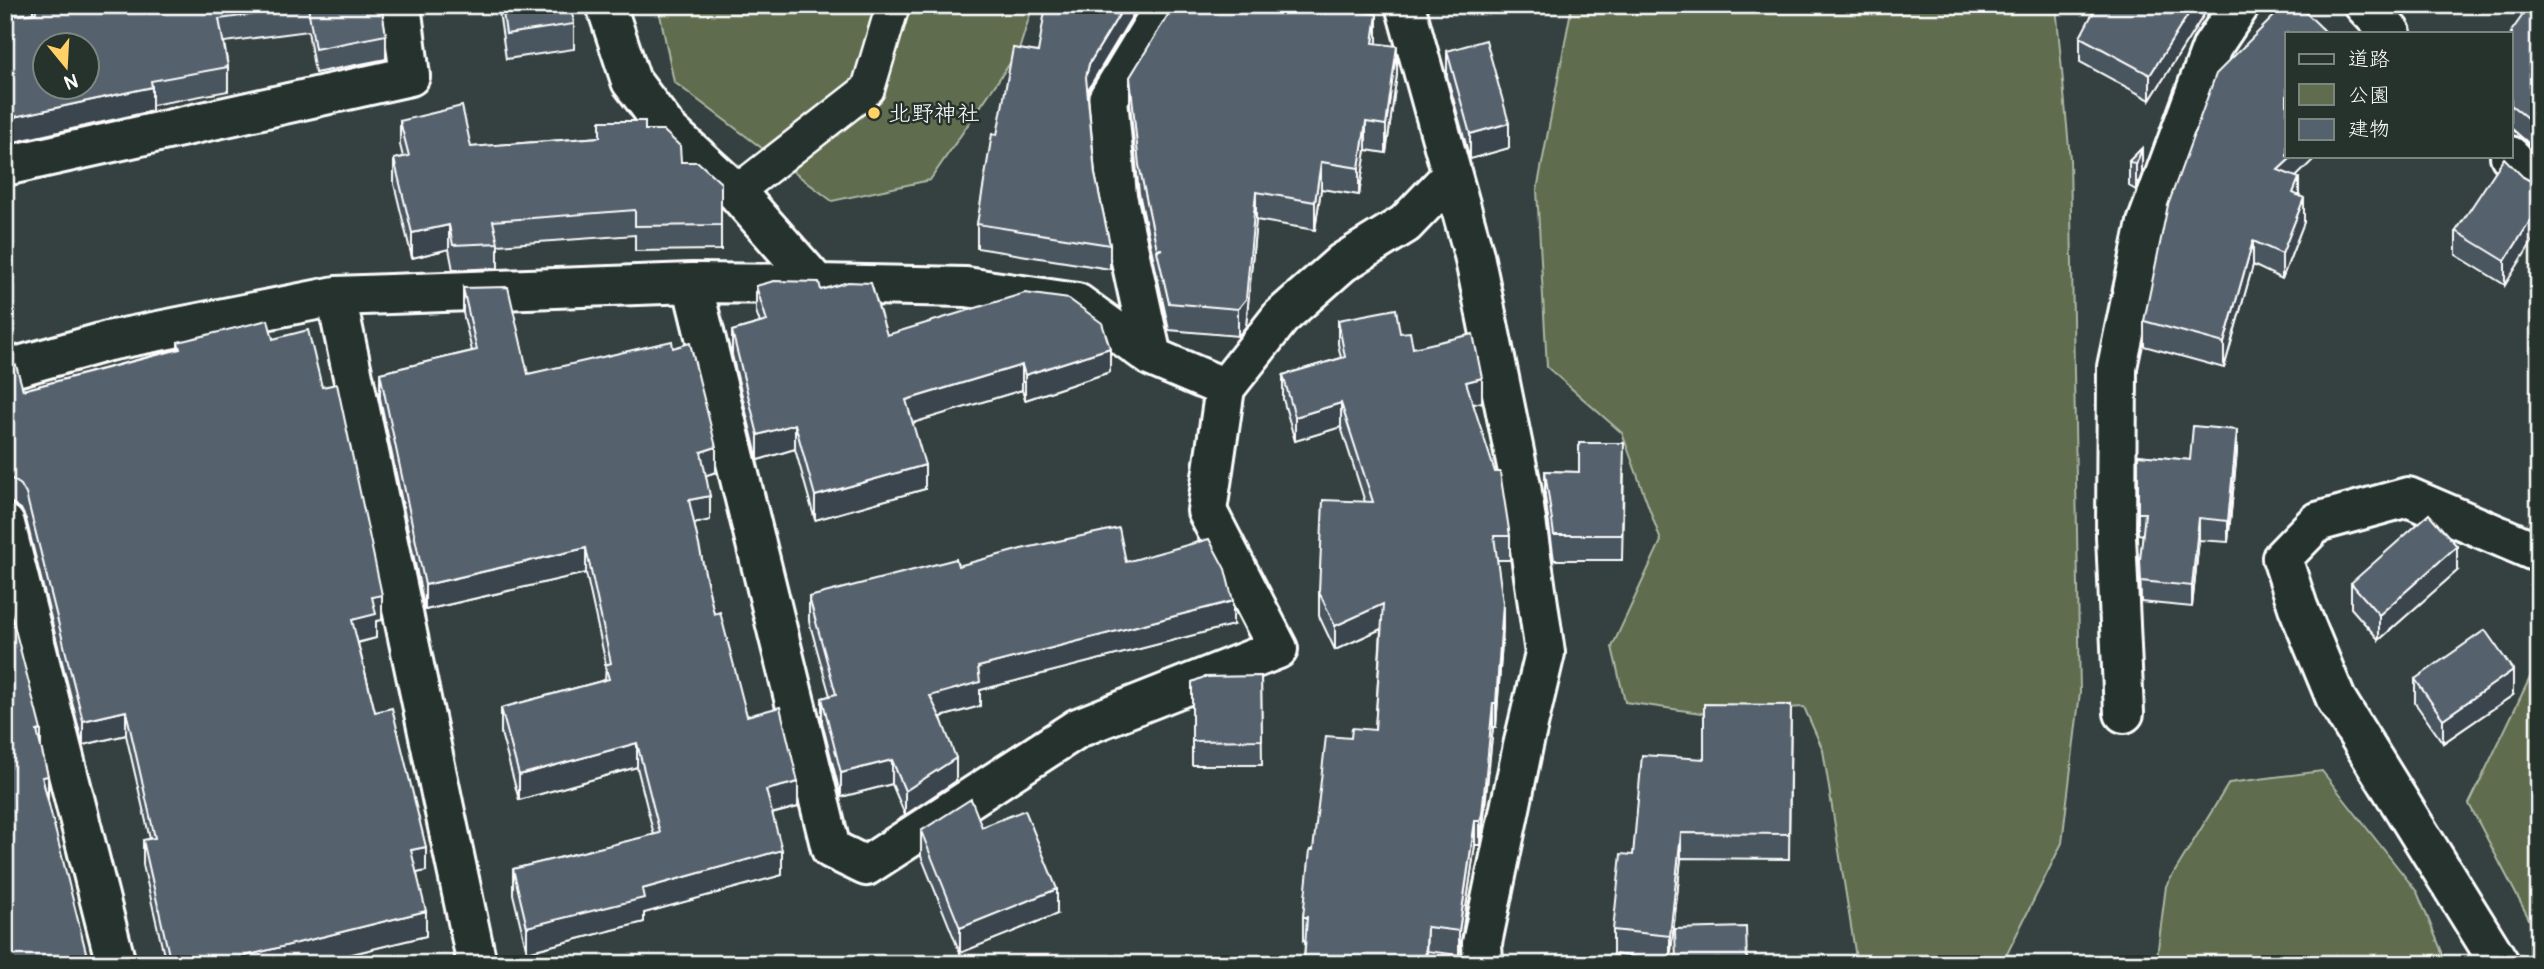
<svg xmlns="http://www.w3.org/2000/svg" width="2544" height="969" font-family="Pangolin,'Klee One',sans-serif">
<rect width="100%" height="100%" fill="#344140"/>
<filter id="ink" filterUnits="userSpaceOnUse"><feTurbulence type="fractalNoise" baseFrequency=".0143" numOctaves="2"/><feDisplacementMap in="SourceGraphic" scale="14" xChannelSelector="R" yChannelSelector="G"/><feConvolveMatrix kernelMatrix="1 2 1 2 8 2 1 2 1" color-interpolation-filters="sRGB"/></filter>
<g filter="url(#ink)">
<path fill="#5f6c4e" stroke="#afb6a6" stroke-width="2" d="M658 5H1033L1019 50 930 180 832 201 674 82Z
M1572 5H2056L2070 159 2080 692 2062 843 2002 964H1857L1823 750 1804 707 1701 713 1625 702 1612 647 1661 541 1622 433 1547 367 1537 190Z
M2539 659V938L2469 804Z
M2322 771 2417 892 2447 964H2156L2166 886 2229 783Z"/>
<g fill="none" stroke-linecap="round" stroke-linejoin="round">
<defs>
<path id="lane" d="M736 192 868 89 893 5"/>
<path id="street" d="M606 5 631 81 668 130 736 192 817 284
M1405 5 1474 255 1521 486 1545 653 1523 746 1482 943 1483 964
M2364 5 2391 33
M2510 156 2539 186
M5 166 410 76 401 5
M692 283 831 849 866 866 1078 728 1278 649 1207 511 1225 388
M336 296 477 964
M1152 357 1117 196 1108 99 1162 10V5
M5 370 108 341 336 296 692 283 817 284 966 287 1077 303 1152 357 1225 388 1281 317 1342 263 1405 224 1451 176
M5 524 116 964
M2124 713 2116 536 2117 367 2147 223 2212 47 2240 5
M2500 964 2336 699 2298 607 2282 558 2317 522 2408 497 2539 553"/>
</defs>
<use href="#lane" stroke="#fff" stroke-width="37"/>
<use href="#street" stroke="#fff" stroke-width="44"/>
<use href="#lane" stroke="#26332d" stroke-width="32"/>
<use href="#street" stroke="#26332d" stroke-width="38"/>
</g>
<path fill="#48545f" stroke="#fff" stroke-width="2" d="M33 5H381L386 35V59L315 73 308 31 224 42 228 67V91L152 105V111L5 144V17L33 13Z
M498 5H571L574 24V49L506 59Z
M2210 5 2150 100 2080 62V37Z
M2539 5V154L2526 141 2511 128V33Z
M1376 43 1397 74 1386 153 1366 150 1359 195 1321 189 1315 230 1256 220 1246 326 1238 336 1169 330 1139 193 1130 104V77Z
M1447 51 1509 148 1470 159 1447 76Z
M1038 52 1089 88 1088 94 1095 174 1110 245V269L977 248V224L997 135Z
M400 121 471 147 600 137 645 130 681 162 721 183V250L635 251V235L498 245V268L453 270 449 249 412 258 394 184V159L403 157 400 145Z
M2142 148V173L2136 190 2129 186V161Z
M2296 177 2304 222 2282 279 2253 265 2224 368 2144 346V321Z
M2523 177 2534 183 2505 285 2456 255V231Z
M756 286 821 290 887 335 1110 372 1025 400 1022 390 912 423 925 489 815 520 795 449 758 460 732 355V331L760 323 756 311Z
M463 288 528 374 673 348 716 472 706 475 710 520 694 524 714 614 747 716 798 807 772 814 782 875 644 913V922L527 952 513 894V869L654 835 637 767 519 800 501 733V708L605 680 606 664 586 573 425 610 380 398V373L472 351 463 313Z
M1338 320 1400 333 1413 348 1482 402 1473 404 1510 536V560H1497L1503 627 1496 727H1493L1482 838 1480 845H1475L1459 955 1427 951 1426 964H1304L1305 941H1303V917L1313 850 1351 738 1375 730 1381 629 1335 650 1319 616V592L1365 502 1341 427 1295 441 1283 399V375L1341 358 1338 344Z
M273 339 322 387 382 620 376 621V638L358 643 375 712 426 871 417 873 426 936 311 964H166L143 865V840L150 839 126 735 83 745 26 519 21 509 12 503H5V366L23 390 178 349V342Z
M2237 452 2228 542 2199 540 2192 607 2141 602 2140 560 2143 535 2138 534V455L2190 460Z
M1624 468 1622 560H1554L1545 496V471L1579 472Z
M1126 562 1233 625 980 690V706L941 717 956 781 905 815 892 784 841 797 822 722V698L830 696 809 621V597L958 566Z
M2457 571 2379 640 2351 608V583Z
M1261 676 1262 765H1192V682Z
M2415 679 2513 695 2443 743 2415 703Z
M1791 705 1789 859 1681 858 1670 961 1613 954V930L1704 759Z
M921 831 1057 914 960 953 921 856Z"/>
<path fill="#3b454d" stroke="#fff" stroke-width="2" d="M1125 5H1139L1089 88 1086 101V77L1089 64Z
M2194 5H2210L2150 100V75Z
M1377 14V41L1373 70V43Z
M1397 46V74L1386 153V125Z
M152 87V111L5 144V119Z
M1366 122V150L1359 195V168Z
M1509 123V148L1470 159V134Z
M2142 148V173L2136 190V165Z
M2293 156H2317L2278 195V170Z
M1321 162V189L1315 230V202Z
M2299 178V203L2293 193Z
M1256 192V220L1246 326 1238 336V309Z
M2304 198V222L2282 279V254Z
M2539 207V231L2505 285V261Z
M449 225V249L412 258V233Z
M2253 241V265L2224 368V343Z
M1110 348V372L1025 400V375Z
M1022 365V390L906 425V400Z
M1482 378V402L1466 406V382Z
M1341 403V427L1295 441V417Z
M795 424V449L758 460V435Z
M2237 430V452L2228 542V521Z
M716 447V472L701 477V452Z
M925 465V489L815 520V496Z
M710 496V520L689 525V500Z
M2199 518V540L2192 607V586Z
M2457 546V571L2379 640V615Z
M586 548V573L425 610V585Z
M382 595V620L376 621V638L352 644V620L372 597Z
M1233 601V625L980 690V706L930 720V696L978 667Z
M1503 603V627L1496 727V703Z
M1383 604V628L1335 650V626Z
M2513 670V695L2443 743V719Z
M1493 703V727L1480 845V821Z
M126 711V735L83 745V721Z
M41 730V755L37 731Z
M637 743V767L519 800V775Z
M956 758V781L905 815V791Z
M892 760V784L841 797V773Z
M48 776V800L42 777Z
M798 782V807L766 815V790Z
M1475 821V845L1459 955V931Z
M1681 833V858L1670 961V936Z
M426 847V871L411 874V850Z
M782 850V875L644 913V922L527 952V927L642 889Z
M1057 889V914L960 953V928Z
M426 911V936L311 964H213Z
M1427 927 1426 964H1425Z"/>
<path fill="#54626e" stroke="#fff" stroke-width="2" fill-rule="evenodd" d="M35 5H381L386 35 315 49 308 7 219 19 228 67 151 81 152 87 5 119V53L8 52 5 17 36 13ZM46 46H88V88H46Z
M502 5H571L574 24 506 34Z
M1046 5H1125L1089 64 1086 77 1095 174 1110 245 977 224 992 134 997 135 1013 48 1038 52Z
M1174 5H1320L1377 14 1373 43 1397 46 1386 125 1366 122 1359 168 1321 162 1315 202 1256 192 1246 299 1238 309 1169 303 1157 251 1162 249H1157L1139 165 1130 77Z
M2097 5H2194L2150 75 2080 37Z
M2285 5H2298L2327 33H2287V156H2293L2278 170 2299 178 2293 193 2304 198 2282 254 2253 241 2224 343 2144 321 2168 205 2216 74Z
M2530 5H2539V131L2526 117 2511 105V33H2510Z
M1486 40 1509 123 1470 134 1447 51Z
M462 106 471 147 600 137V121H645V130H663L680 146 681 162H698L721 183V225L635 226V210L493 221 498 243 453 245 449 225 412 233 394 159 409 156 400 121Z
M2142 148 2136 165 2129 161Z
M2504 158 2523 177 2534 183 2539 184V207L2505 261 2456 231Z
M774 281 819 282 821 290 848 282 871 283 887 335 1025 293 1069 299 1102 323 1110 348 1025 375 1022 365 906 400 925 465 815 496 795 424 758 435 732 331 767 321 756 286Z
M508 287 528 374 672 341 673 348 690 343 716 447 701 452 710 496 689 500 714 614 720 612 747 716 780 707 798 782 766 790 782 850 642 889 644 898 527 927 513 869 660 833 637 743 519 775 501 708 609 679 605 665 611 663 586 548 425 585 380 373 477 350 463 288Z
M1396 309 1400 333 1410 332 1413 348 1473 334 1482 378 1466 382 1495 472H1500L1510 536H1494L1503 603 1496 703H1493L1482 814 1480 821H1475L1459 931 1427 927 1425 964H1304L1307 917H1303L1310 850H1313L1326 736 1351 738 1352 728 1375 730 1383 604 1335 626 1319 592 1323 500 1373 502 1341 403 1295 417 1283 375 1345 357 1338 320Z
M268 320 273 339 308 330 322 387 337 384 382 595 372 597 376 614 352 620 375 712 392 708 426 847 411 850 426 911 213 964H171L143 840 155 838 126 711 83 721 26 494 21 485 12 479H5V366L16 365 23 390 180 349 178 342Z
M2193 426 2237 430 2228 521 2199 518 2192 586 2141 581 2140 560 2145 513H2138V455L2190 460Z
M1579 443H1624L1622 535H1554L1545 471 1579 472Z
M2429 514 2457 546 2379 615 2351 583Z
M1119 528 1126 562 1209 539 1225 569 1233 601 978 667 980 682 930 696 942 721 956 758 905 791 892 760 841 773 822 698 836 694 809 597 956 559 958 566 1021 549Z
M5 590 41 730 37 731 48 776 42 777 89 964H5Z
M2485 630 2513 670 2443 719 2415 679Z
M1261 676 1262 740 1192 741V682L1204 677Z
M1704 704 1791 705 1789 834 1681 833 1670 936 1613 930 1621 854 1633 855 1642 755 1704 759Z
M971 799 982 827 1025 810 1057 889 960 928 921 831Z
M1746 927 1747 964H1676L1675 929Z
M2030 961H2096V964H2030Z"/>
</g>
<circle fill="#ffd166" stroke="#26332d" stroke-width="2.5" cx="874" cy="113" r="7"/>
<g text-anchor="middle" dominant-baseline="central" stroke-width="5" stroke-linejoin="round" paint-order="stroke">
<g font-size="23" fill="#fff" stroke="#26332d" text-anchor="start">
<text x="888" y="113">北野神社</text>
</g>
</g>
<rect width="2544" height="969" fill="none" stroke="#26332d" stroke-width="28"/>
<rect x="14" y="14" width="2516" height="941" fill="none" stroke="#fff" stroke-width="2.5" filter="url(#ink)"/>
<rect x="2285" y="32" width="228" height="126" fill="#26332d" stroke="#7d8581" stroke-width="2"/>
<rect x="2299" y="54" width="35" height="10" fill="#26332d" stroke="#7d8581" stroke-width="2"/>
<text x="2348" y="66" font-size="21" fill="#ffffff">道路</text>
<rect x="2299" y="84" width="35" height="21" fill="#5f6c4e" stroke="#7d8581" stroke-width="2"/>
<text x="2348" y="102" font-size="21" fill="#ffffff">公園</text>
<rect x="2299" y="119" width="35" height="21" fill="#54626e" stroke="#7d8581" stroke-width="2"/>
<text x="2348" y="136" font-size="21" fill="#ffffff">建物</text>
<g transform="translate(66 66) rotate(162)"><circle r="33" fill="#26332d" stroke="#7d8581" stroke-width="2"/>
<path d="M0-5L12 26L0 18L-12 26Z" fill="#ffd166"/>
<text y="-10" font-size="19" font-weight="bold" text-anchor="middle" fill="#ffffff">N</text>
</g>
</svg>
